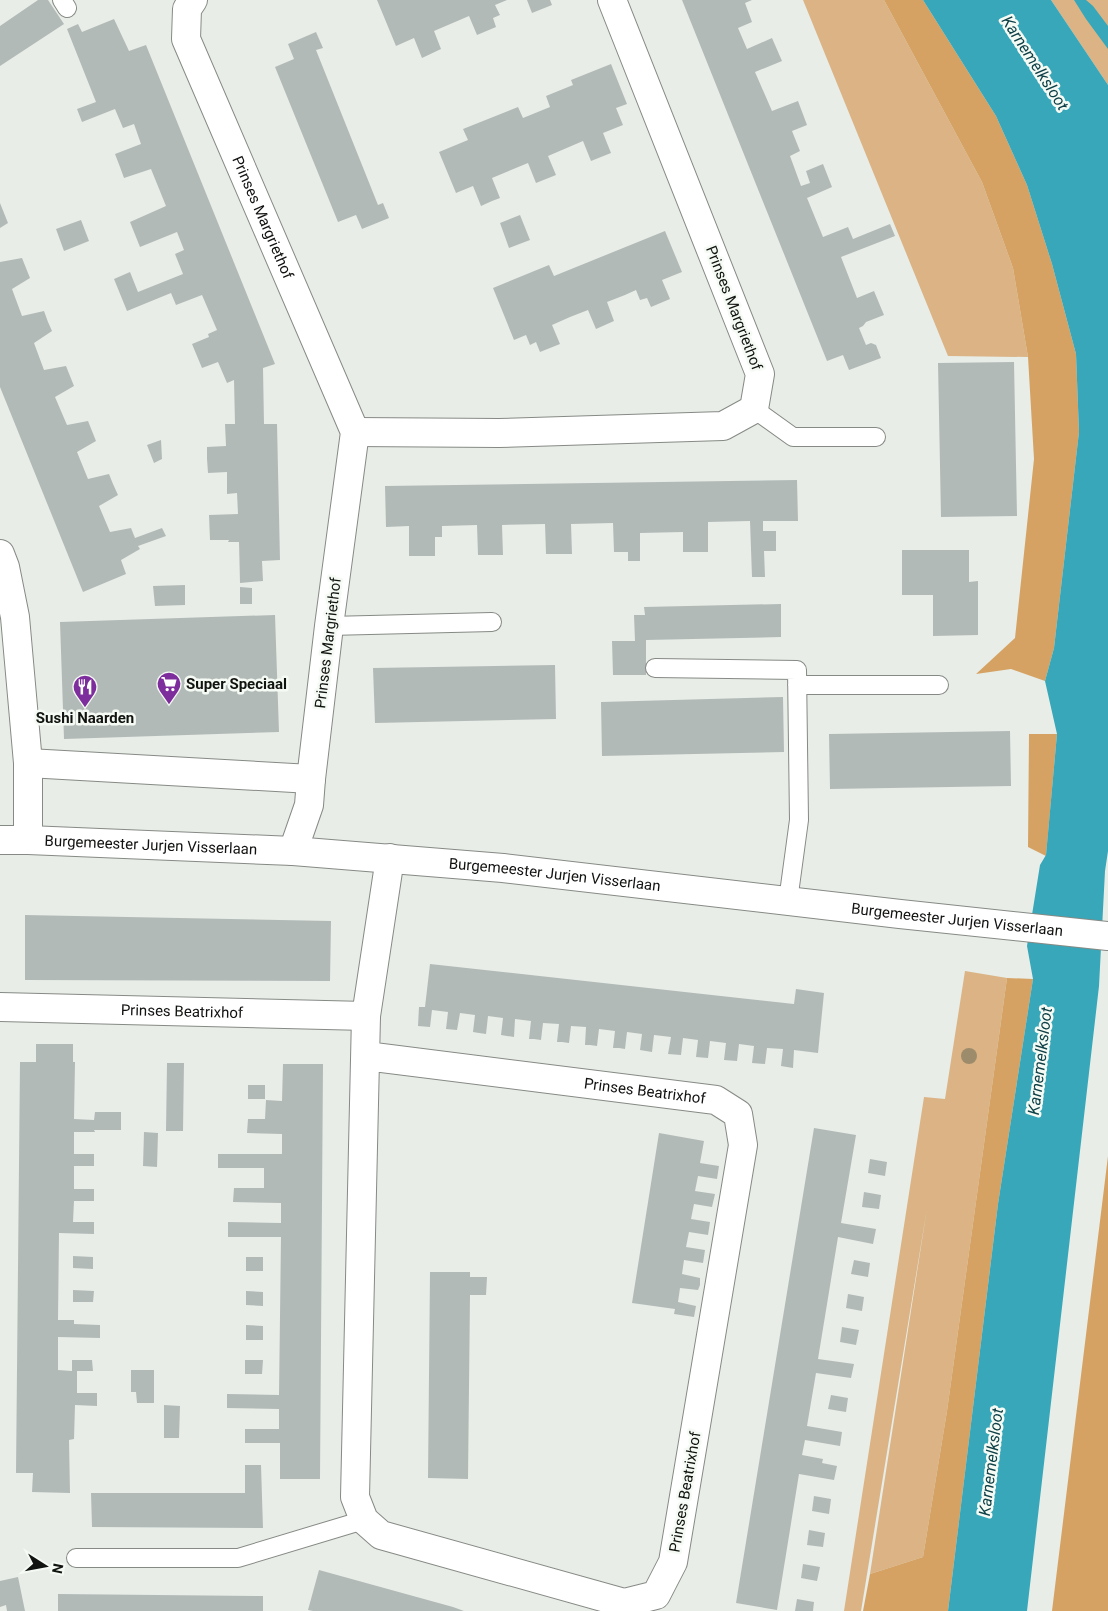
<svg xmlns="http://www.w3.org/2000/svg" width="1108" height="1611" font-family="Roboto,sans-serif">
<rect width="100%" height="100%" fill="#e8ede7"/>
<path fill="#dbb385" d="M803 0H884L982 182 1013 268 1028 357 948 356Z
M1051 0H1108V85Z
M965 971 1007 978 947 1411 923 1557 870 1574 927 1208 861 1611H844L924 1097 945 1099Z"/>
<path fill="#d5a263" d="M884 0H923L996 116 1027 185 1052 264 1076 354 1079 432 1054 648 1045 681 1011 669 976 674 1015 638 1034 459 1028 357 1013 268 982 182Z
M1029 734H1057L1046 856 1028 847Z
M1007 978 1033 979 998 1204 948 1611H863L870 1574 923 1557 947 1411Z
M1108 1156V1611H1052Z"/>
<path fill="#37a7b9" d="M923 0H1051L1108 85V851L1105 871 1099 986 1027 1611H948L998 1204 1033 979 1027 946 1040 865 1046 855 1057 734 1045 681 1054 648 1079 432 1076 354 1052 264 1027 185 996 116Z
M1074 0H1086L1093 6 1108 26V49L1086 19Z"/>
<path fill="#b2bab8" d="M38 0H48L64 24 0 66V26Z
M377 0H507L495 5 500 15 493 18 496 27 477 35 469 16 434 31 441 49 422 58 414 38 396 46Z
M527 0H550L552 5 532 13Z
M682 0H752L745 3 752 22 738 28 747 49 772 38 782 61 755 72 772 111 798 101 807 125 792 131 800 151 790 156 801 186 810 183 806 171 823 164 832 187 807 198 823 237 848 227 853 239 890 224 895 236 841 257 857 298 874 291 884 315 866 322 863 326 859 328 866 345 871 343 876 345 881 358 849 370 843 355 827 361Z
M114 19 129 51 146 45 275 364 263 368 264 424H277L280 560 262 561 263 581 240 583 239 542H228L229 540H210L209 515 238 514 237 493 227 494V472L208 473 207 459V447L226 446 225 424H235L234 380 227 383 218 362 202 368 192 344 209 337 208 334 217 330 202 295 176 305 171 293 127 311 114 279 130 272 138 292 183 274 175 254 184 250 177 232 140 247 130 222 166 206 151 169 124 178 120 167 115 154 141 144 134 124 123 128 115 109 82 122 77 109 96 102 67 29 78 24 82 32Z
M316 32 323 48 316 50 378 205 383 203 389 218 362 229 356 215 338 222 275 67 294 59 288 44Z
M611 64 627 104 616 108 623 125 603 133 611 153 591 161 583 141 548 156 556 175 536 183 528 163 492 178 500 198 492 201 481 206 473 186 456 193 439 152 468 140 463 129 518 107 523 118 550 107 546 96 573 85 571 80Z
M0 203 8 223 0 228Z
M520 215 530 240 509 248 500 223Z
M81 220 89 241 64 251 56 229Z
M665 231 682 272 662 280 670 299 651 307 647 298 640 300 636 290 625 295 607 302 614 321 596 329 588 310 570 317 552 325 560 344 540 352 536 342 530 345 526 335 514 340 493 288 549 265 554 276Z
M22 258 30 278 12 289 22 316 44 311 48 322 52 331 34 343 44 370 66 366 74 386 55 397 67 425 88 421 96 441 77 452 88 479 109 474 113 484 118 495 99 506 110 532 131 528 135 538 162 528 166 536 138 546 140 549 121 560 126 574 83 592 0 387V262Z
M1014 362 1017 516 941 517 938 363Z
M161 440 162 459 154 463 147 445Z
M797 480 798 521H763V531H776V551H764L765 577H752L750 521 708 522V552H683V532L640 533V561H628V552H614L613 523 571 524 572 554H546L545 524 502 525 503 555H478L477 525 442 526V537H435V556H409V526L386 527 385 486Z
M902 550H969V582L978 581V635L933 636V595H902Z
M185 585V605L155 606 153 586Z
M240 587 252 588V604H240Z
M781 604V637L646 640V675H613L612 641H635L634 615H645L644 607Z
M275 615 279 732 64 739 60 622Z
M555 665 556 719 375 723 373 668Z
M783 697 784 752 602 756 601 702Z
M1010 731 1011 786 830 789 829 734Z
M25 915 331 921 330 981 25 980Z
M430 964 794 1004 796 989 824 993 818 1053 794 1050 793 1068 781 1066 783 1049 767 1048 765 1064 752 1063 754 1046 739 1044 737 1061 724 1060 726 1043 710 1041 708 1058 696 1057 698 1040 683 1038 681 1055 668 1054 671 1037 654 1035 652 1052 640 1050 642 1034 627 1032 625 1049 619 1048H613L615 1031 599 1029 597 1046 590 1045H585L586 1027 571 1026 569 1043 562 1042H557L559 1024 543 1023 541 1040 534 1039H529L531 1021 515 1019 514 1037 501 1035 503 1018 488 1016 486 1034 479 1033 473 1032 475 1015 460 1013 457 1030 446 1029 448 1012 432 1010 430 1027 418 1026 419 1007H425Z
M36 1044H73V1062H75L74 1119 94 1120 95 1112H121V1130H94L95 1132H74V1154H94V1166H74V1189H94V1201H74L73 1222H94V1234L59 1233 58 1320H74V1324L100 1325V1338L58 1337V1370L72 1371V1360H92L93 1371H77V1393H97V1406L75 1405 74 1439 69 1440 70 1493 32 1492 33 1473H16L20 1062H36Z
M167 1063H184L183 1131H166Z
M283 1064H323L320 1479H280V1443H245V1429H279V1409L227 1408V1394L279 1395 281 1237H228V1222L281 1223V1203L233 1202 234 1188H264V1168H218V1154H282V1134L247 1133 248 1119H265L266 1100 282 1101Z
M248 1085H265V1099H248Z
M814 1128 856 1135 841 1223 876 1229 873 1244 838 1237 818 1359 854 1364 851 1378 816 1373 807 1426 842 1432 840 1446 805 1440 802 1455 823 1459 822 1463 837 1466 834 1480 799 1474 777 1610 736 1603Z
M144 1132 158 1133 157 1167 143 1166Z
M659 1133 704 1141 700 1163 719 1166 717 1179 698 1176 695 1191 715 1194 712 1207 694 1204 691 1219 710 1222 708 1235 689 1232 686 1247 705 1250 703 1263 684 1260 682 1274 700 1278V1285L698 1290 680 1288 678 1302 696 1306 694 1317 674 1314 675 1309 632 1303Z
M870 1159 887 1162 885 1176 868 1173Z
M864 1192 881 1195 879 1209 862 1207Z
M73 1256 93 1257V1269L73 1268Z
M246 1257H263V1271H246Z
M854 1260 870 1263 868 1277 851 1274Z
M430 1272H470V1277H487L486 1295H470L468 1479 428 1478Z
M73 1290 94 1291 93 1302H73Z
M246 1291 263 1292V1306L246 1305Z
M848 1294 864 1297 862 1311 846 1308Z
M246 1325 263 1326V1340H246Z
M842 1327 859 1330 856 1345 840 1342Z
M245 1360H263L262 1374H245Z
M131 1370H154V1403H137L136 1392H131Z
M831 1395 848 1398 846 1412 828 1409Z
M164 1405 180 1406 179 1438H164Z
M245 1465H261L263 1528 92 1527 91 1493H245Z
M814 1496 831 1499 829 1514 812 1511Z
M809 1530 825 1533 823 1547 807 1545Z
M803 1564 820 1567 817 1581 801 1578Z
M319 1570 453 1607 464 1611H313L308 1610Z
M18 1577 25 1611H7L6 1605 0 1607V1581Z
M58 1594 263 1596V1611H58Z
M797 1599 814 1602 813 1611H795Z"/>
<g fill="none" stroke-linecap="round" stroke-linejoin="round">
<defs>
<path id="service" d="M62 0 67 8
M754 409 793 437H876
M329 626 492 622
M655 668 797 670 799 820 788 901
M797 685H939
M76 1558H238L364 1520"/>
<g id="minor">
<path id="s1" d="M193 0 187 9 186 39 355 432 329 626 311 779 309 805 293 851"/>
<path d="M355 432 499 433 723 426 754 409 760 374 612 0"/>
<path d="M0 554 5 567 15 617 28 763V840"/>
<path d="M28 763 311 779"/>
<path id="s2" d="M0 1007 366 1016"/>
<path id="s3" d="M366 1056 716 1100 738 1114 743 1145 673 1562 656 1595 624 1603 381 1535 364 1520 355 1497 366 1016 390 858"/>
</g>
<g id="tertiary">
<path id="s4" d="M0 840H28L293 851 503 868 900 914 1108 936"/>
</g>
</defs>
<use href="#service" stroke="#868a85" stroke-width="20"/>
<use href="#minor" stroke="#868a85" stroke-width="30"/>
<use href="#tertiary" stroke="#868a85" stroke-width="30"/>
<use href="#service" stroke="#fff" stroke-width="18"/>
<use href="#minor" stroke="#fff" stroke-width="28"/>
<use href="#tertiary" stroke="#fff" stroke-width="28"/>
</g>
<circle fill="#9d8c6c" cx="969" cy="1056" r="8"/>
<defs>
<symbol id="supermarket-pin" viewBox="-11 -11 22 30"><path d="M0 17L-7.5 6A9.5 9.5 0 1 1 7.5 6Z" fill="#7e2d9d" stroke="#f5fbf4"/><path d="M-6-5.5h2.5l.6 2H6L4.5 2H-2.5L-4.4-4H-6ZM-1.5 3.2a1.3 1.3 0 1 0 .1 0ZM3 3.2a1.3 1.3 0 1 0 .1 0Z" fill="#fff"/></symbol>
<symbol id="restaurant-pin" viewBox="-11 -11 22 30"><path d="M0 17L-7.5 6A9.5 9.5 0 1 1 7.5 6Z" fill="#7e2d9d" stroke="#f5fbf4"/><path d="M-5-6h1v4h1v-4h1v4h1v-4h1v5L-1.5 .5V6h-2V.5L-5-1ZM5-6V6H3V1.5H1.5Q1.5-4 5-6Z" fill="#fff"/></symbol>
</defs>
<g fill-rule="evenodd">
<use href="#supermarket-pin" x="155" y="670" width="28" height="38"/>
<use href="#restaurant-pin" x="71" y="673" width="28" height="38"/>
</g>
<g text-anchor="middle" dominant-baseline="central" stroke-width="5" stroke-linejoin="round" paint-order="stroke">
<g font-size="15" fill="#111310" stroke="#f5fbf4">
<text stroke="none"><textPath href="#s1" startOffset="235">Prinses Margriethof</textPath></text>
<text transform="translate(734 308) rotate(69)">Prinses Margriethof</text>
<text transform="translate(328 643) rotate(-83)">Prinses Margriethof</text>
<text stroke="none"><textPath href="#s4" startOffset="151">Burgemeester Jurjen Visserlaan</textPath></text>
<text stroke="none"><textPath href="#s4" startOffset="556">Burgemeester Jurjen Visserlaan</textPath></text>
<text stroke="none"><textPath href="#s4" startOffset="961">Burgemeester Jurjen Visserlaan</textPath></text>
<text stroke="none"><textPath href="#s2" startOffset="182">Prinses Beatrixhof</textPath></text>
<text stroke="none"><textPath href="#s3" startOffset="281">Prinses Beatrixhof</textPath></text>
<text transform="translate(685 1492) rotate(-80)">Prinses Beatrixhof</text>
</g>
<g font-size="15" font-weight="bold" fill="#111310" stroke="#f5fbf4" text-anchor="start">
<text x="186" y="684">Super Speciaal</text>
<text x="85" y="718" text-anchor="middle">Sushi Naarden</text>
</g>
<g font-size="16" font-style="italic" fill="#0e4048" stroke="#f5fbf4">
<text transform="translate(1035 63) rotate(57)">Karnemelksloot</text>
<text transform="translate(1040 1061) rotate(-83)">Karnemelksloot</text>
<text transform="translate(991 1462) rotate(-83)">Karnemelksloot</text>
</g>
</g>
<g transform="translate(45 1566) rotate(101)" stroke="#f5fbf4" stroke-width="4" paint-order="stroke">
<path d="M0-4L9 19L0 12L-9 19Z" fill="#111310"/>
<text y="-8" font-size="14" font-weight="bold" text-anchor="middle" fill="#111310">N</text>
</g>
</svg>
